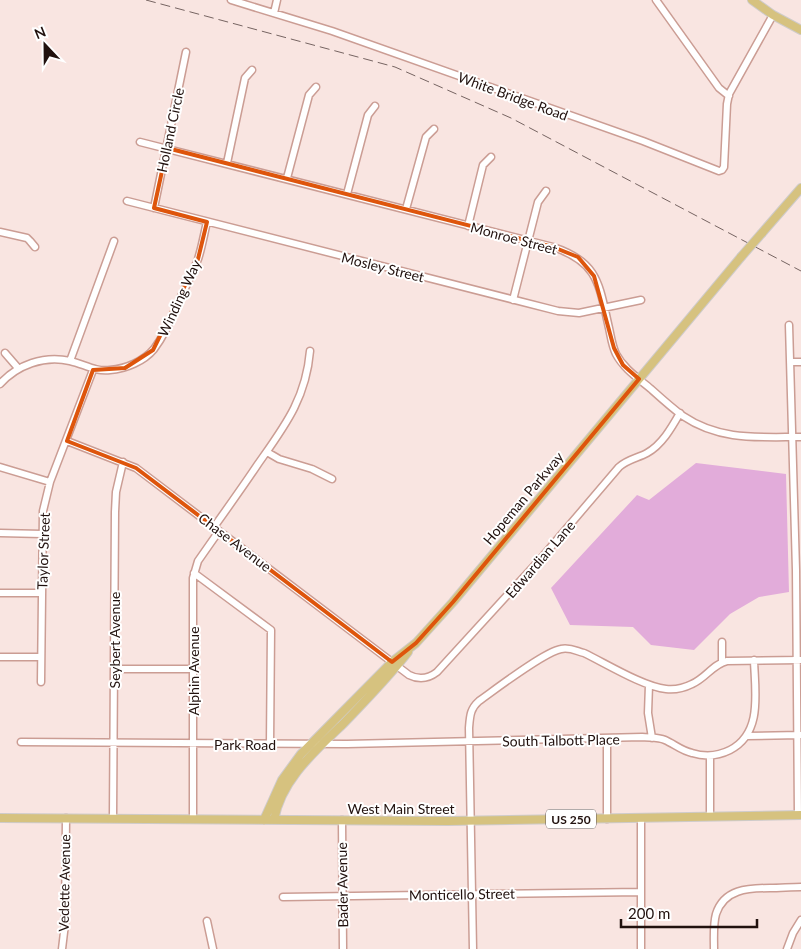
<svg xmlns="http://www.w3.org/2000/svg" width="801" height="949" font-family="Lato,sans-serif">
<rect width="100%" height="100%" fill="#f9e5e1"/>
<path fill="#e2acda" d="M696 463 786 474 789 592 759 597 730 614 694 650 651 645 633 627 570 625 551 588 637 495 649 500Z"/>
<g fill="none" stroke-linecap="round" stroke-linejoin="round">
<defs>
<path id="minor" d="M231 0 332 31 643 141 719 171 722 170 724 167 727 104 729 94 773 15
M656 0 719 88 729 96
M274 13 277 0
M140 142 553 247C599 262 599 285 609 328 611 337 612 346 616 354 624 369 638 378 651 389 661 398 672 408 683 416 720 441 759 437 801 437
M227 163 245 78 252 70
M287 178 309 95 316 87
M347 194 368 115 375 106
M127 201 558 311 579 313 641 300
M154 208 186 52
M406 209 426 137 434 129
M468 226 483 165 491 157
M0 232 27 238 30 241 35 247
M513 300 538 202 546 191
M789 325 796 570 798 815
M5 353 18 368
M70 361 114 241
M790 362H801
M0 384C17 365 44 355 70 361 84 364 95 372 110 370 126 369 144 361 154 349 164 336 171 320 177 305 184 290 192 275 198 259 202 247 204 234 207 222
M67 441 136 468 409 675C419 680 428 679 437 672L544 555 619 467C628 459 638 458 647 453 662 445 672 427 680 413
M267 452 279 459 312 469 332 479
M0 467 50 482
M214 527C229 506 244 485 258 464 284 427 306 399 310 351
M0 533 42 534
M194 573 271 630 270 744
M0 593H42
M722 642V662
M0 657H41
M114 669H193
M41 682 43 511 50 482 93 370
M649 685 648 713 652 738
M747 736 800 735
M607 739V819
M21 742 347 744 642 737C649 738 658 737 665 740 674 744 682 751 692 753 705 757 718 756 730 750 763 733 755 692 754 660
M710 816V756
M113 818 115 512 116 492 123 462
M193 819V578L198 561 219 531
M342 820 343 949
M283 897 641 892
M207 921 213 949
M62 949 65 924 66 818
M473 949 469 728C470 716 470 709 479 701 496 689 544 652 561 649 570 647 576 651 584 653 605 663 644 687 666 689 675 690 684 688 692 684 706 678 713 664 727 661L801 660
M641 949V818
M714 949C714 938 713 925 716 914 724 889 748 888 770 888 780 888 791 887 801 887
M787 949 793 933 801 920"/>
<path id="major" d="M752 0 773 15 801 30
M762 233 801 188
M0 818 448 821 801 815
M264 820 282 780 301 754 392 662 416 643 453 602 741 257
M274 820C281 780 315 751 343 724 365 701 388 678 408 652"/>
</defs>
<use href="#minor" stroke="#cb9d94" stroke-width="9"/>
<use href="#major" stroke="#cecbca" stroke-width="10"/>
<use href="#minor" stroke="#fff" stroke-width="6"/>
<use href="#major" stroke="#d6c27f" stroke-width="8"/>
<path stroke="#766461" stroke-width="1" stroke-dasharray="10 5" stroke-linecap="butt" d="M146 0 395 67 511 118 801 271"/>
<defs>
<path id="major-bridge" d="M741 257 762 233"/>
</defs>
<use href="#major-bridge" stroke="#cecbca" stroke-width="10" stroke-linecap="butt"/>
<use href="#major-bridge" stroke="#d6c27f" stroke-width="8"/>
</g>
<path fill="none" stroke="#de550c" stroke-width="4" stroke-linejoin="round" d="M167 148 553 247 578 257 594 276 614 348 623 365 639 379 453 602 416 643 392 662 136 468 67 441 93 370 125 368 153 350 198 259 207 222 154 208Z"/>
<g text-anchor="middle" dominant-baseline="central" stroke-width="4" stroke-linejoin="round" paint-order="stroke">
<rect fill="#fff" stroke="#645856" stroke-width="1" x="546" y="809.5" width="50" height="19" rx="4"/>
<g font-size="12" font-weight="bold" fill="#21110e">
<text x="571" y="819">US 250</text>
</g>
<g font-size="14" fill="#21110e" stroke="#fff">
<text transform="translate(513 96) rotate(20)">White Bridge Road</text>
<text transform="translate(170 130) rotate(-78)">Holland Circle</text>
<text transform="translate(514 238) rotate(15)">Monroe Street</text>
<text transform="translate(383 267) rotate(14)">Mosley Street</text>
<text transform="translate(179 298) rotate(-65)">Winding Way</text>
<text transform="translate(523 498) rotate(-50)">Hopeman Parkway</text>
<text transform="translate(235 542) rotate(37)">Chase Avenue</text>
<text transform="translate(43 551) rotate(-88)">Taylor Street</text>
<text transform="translate(540 559) rotate(-49)">Edwardian Lane</text>
<text transform="translate(114 640) rotate(-90)">Seybert Avenue</text>
<text transform="translate(193 671) rotate(-90)">Alphin Avenue</text>
<text transform="translate(561 740) rotate(-1)">South Talbott Place</text>
<text x="245" y="744">Park Road</text>
<text x="401" y="808">West Main Street</text>
<text transform="translate(64 883) rotate(-89)">Vedette Avenue</text>
<text transform="translate(342 885) rotate(-91)">Bader Avenue</text>
<text transform="translate(462 894) rotate(-1)">Monticello Street</text>
</g>
</g>
<g transform="translate(45 45) rotate(338)" stroke="#ffffff" stroke-width="4" paint-order="stroke">
<path d="M0-4L9 19L0 12L-9 19Z" fill="#21110e"/>
<text y="-8" font-size="14" font-weight="bold" text-anchor="middle" fill="#21110e">N</text>
</g>
<path d="M621 919v8h136v-8" fill="none" stroke="#21110e" stroke-width="2.5"/>
<text x="628" y="919" font-size="15" fill="#21110e" stroke="#ffffff" stroke-width="4" paint-order="stroke">200 m</text>
</svg>
